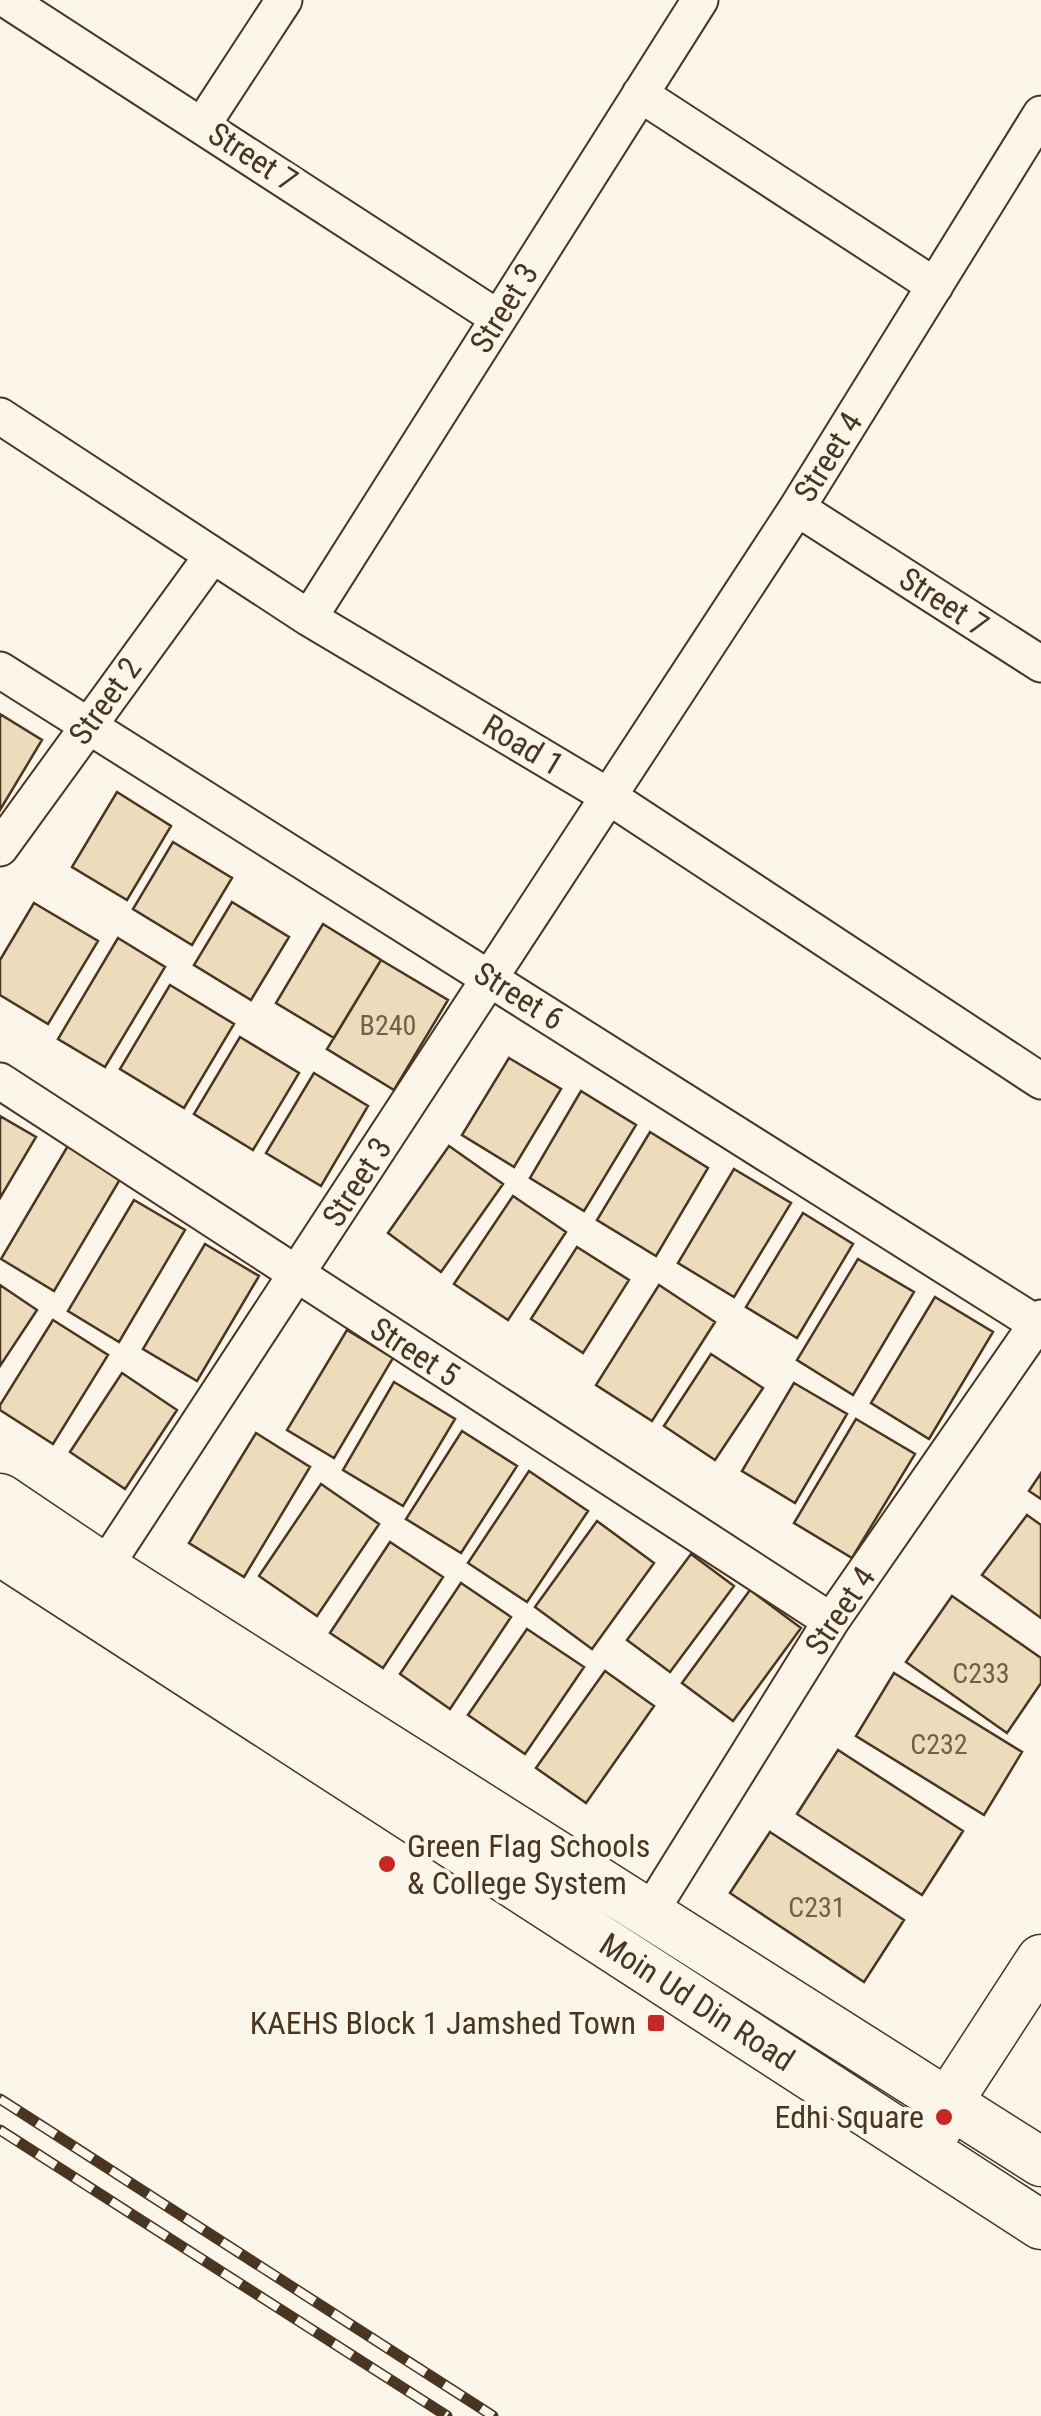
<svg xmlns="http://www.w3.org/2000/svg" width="1041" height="2416" font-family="'Roboto Condensed',sans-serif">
<rect width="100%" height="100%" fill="#fbf6e9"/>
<path fill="#ecdcbc" stroke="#4a3520" stroke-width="2.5" d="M0 714 42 740 0 810Z
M117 792 171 826 127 900 72 867Z
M173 842 232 878 192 945 133 909Z
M232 902 289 937 251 1000 194 965Z
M34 903 98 941 48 1024 0 995V960Z
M323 924 381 960 334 1038 276 1003Z
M118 938 165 967 105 1067 58 1039Z
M381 960 448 1000 394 1090 327 1049Z
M170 985 234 1024 184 1108 120 1069Z
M240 1037 299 1073 253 1150 194 1114Z
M509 1058 561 1089 514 1167 462 1135Z
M314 1073 368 1106 321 1186 266 1153Z
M581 1091 636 1125 584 1211 530 1178Z
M0 1116 36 1137 0 1198Z
M650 1132 708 1168 656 1256 597 1220Z
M69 1144 122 1176 54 1291 1 1259Z
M449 1146 503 1184 441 1272 388 1233Z
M734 1169 791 1203 734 1297 678 1263Z
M513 1196 566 1232 508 1320 454 1284Z
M134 1200 185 1230 119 1342 68 1311Z
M803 1213 853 1244 797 1338 746 1307Z
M205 1244 259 1276 197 1381 143 1349Z
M577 1247 629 1280 583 1353 531 1319Z
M858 1259 914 1292 853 1395 797 1360Z
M0 1285 37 1310 0 1366Z
M659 1285 715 1322 652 1421 596 1385Z
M935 1297 993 1332 929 1439 871 1403Z
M53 1320 108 1355 53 1444 0 1410V1405Z
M347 1330 393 1358 334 1458 287 1430Z
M711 1354 763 1388 715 1460 664 1426Z
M122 1373 177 1410 125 1489 70 1452Z
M394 1382 455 1419 403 1506 343 1470Z
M794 1383 847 1414 795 1503 742 1471Z
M856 1419 915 1454 852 1558 794 1523Z
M462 1431 517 1466 461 1553 406 1519Z
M256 1433 310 1467 244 1577 189 1543Z
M529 1471 588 1511 527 1602 468 1563Z
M1041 1473V1499L1029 1491Z
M321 1484 379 1524 317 1616 259 1576Z
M1027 1515 1041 1525V1618L982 1575Z
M597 1521 654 1563 592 1649 535 1607Z
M390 1542 443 1577 383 1668 330 1633Z
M691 1554 734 1586 670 1672 627 1640Z
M461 1583 511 1617 450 1709 400 1674Z
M750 1590 801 1628 733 1721 682 1683Z
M952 1596 1041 1658V1683L1007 1733 906 1662Z
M527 1629 584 1667 525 1754 468 1715Z
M605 1671 654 1706 586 1803 536 1768Z
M894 1673 1022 1752 984 1815 856 1736Z
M838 1750 963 1831 922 1895 797 1814Z
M770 1832 904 1920 864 1982 730 1893Z"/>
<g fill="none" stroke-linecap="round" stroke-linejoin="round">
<defs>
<path id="minor" d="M7 0 498 318
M640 94 935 286
M203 124 284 0
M0 416 309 618 608 796 1041 1081
M797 508 1041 664
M309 618 700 0
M0 670 1037 1324
M0 848 212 556
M0 1081 831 1621
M104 1568 797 508 1041 114
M650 1912 831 1621 1041 1318"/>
<path id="secondary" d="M0 1498 104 1568 1041 2162
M0 1551 1041 2225
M936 2131 948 2102 1041 1959"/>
</defs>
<use href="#minor" stroke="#4a3520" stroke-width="39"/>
<use href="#secondary" stroke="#4a3520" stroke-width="51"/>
<use href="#minor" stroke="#fbf6e9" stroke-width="35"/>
<use href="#secondary" stroke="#fbf6e9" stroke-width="48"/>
<defs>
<path id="rail" d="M0 2099 493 2416
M0 2130 447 2416"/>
</defs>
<use href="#rail" stroke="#4a3520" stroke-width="11"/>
<use href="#rail" stroke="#fbf6e9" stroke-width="8" stroke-dasharray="22" stroke-linecap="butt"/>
</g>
<g fill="#c62828" stroke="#fbf6e9" stroke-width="4">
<circle cx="387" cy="1864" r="10"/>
<rect x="646" y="2013" width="20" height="20" rx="5"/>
<circle cx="944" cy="2117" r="10"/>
</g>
<g text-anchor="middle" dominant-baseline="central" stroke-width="8" stroke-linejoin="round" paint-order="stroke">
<g font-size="28" fill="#725f47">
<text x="388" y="1025">B240</text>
<text x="981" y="1673">C233</text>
<text x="939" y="1744">C232</text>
<text x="817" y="1907">C231</text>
</g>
<g font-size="32" fill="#4a3520" stroke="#fbf6e9">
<text transform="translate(253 157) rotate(33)">Street 7</text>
<text transform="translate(504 308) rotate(-58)">Street 3</text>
<text transform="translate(828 457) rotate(-58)">Street 4</text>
<text transform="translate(944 602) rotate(33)">Street 7</text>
<text transform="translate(105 701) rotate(-54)">Street 2</text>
<text transform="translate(523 745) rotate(31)">Road 1</text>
<text transform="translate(519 996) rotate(32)">Street 6</text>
<text transform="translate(357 1182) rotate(-57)">Street 3</text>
<text transform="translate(415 1352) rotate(33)">Street 5</text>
<text transform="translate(840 1611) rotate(-56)">Street 4</text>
<text transform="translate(697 2002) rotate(33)">Moin Ud Din Road</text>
</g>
<g font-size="32" fill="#4a3520" stroke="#fbf6e9" text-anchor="end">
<text x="407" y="1846" text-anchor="start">Green Flag Schools<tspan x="407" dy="37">&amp; College System</tspan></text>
<text x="636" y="2023">KAEHS Block 1 Jamshed Town</text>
<text x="924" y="2117">Edhi Square</text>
</g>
</g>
</svg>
